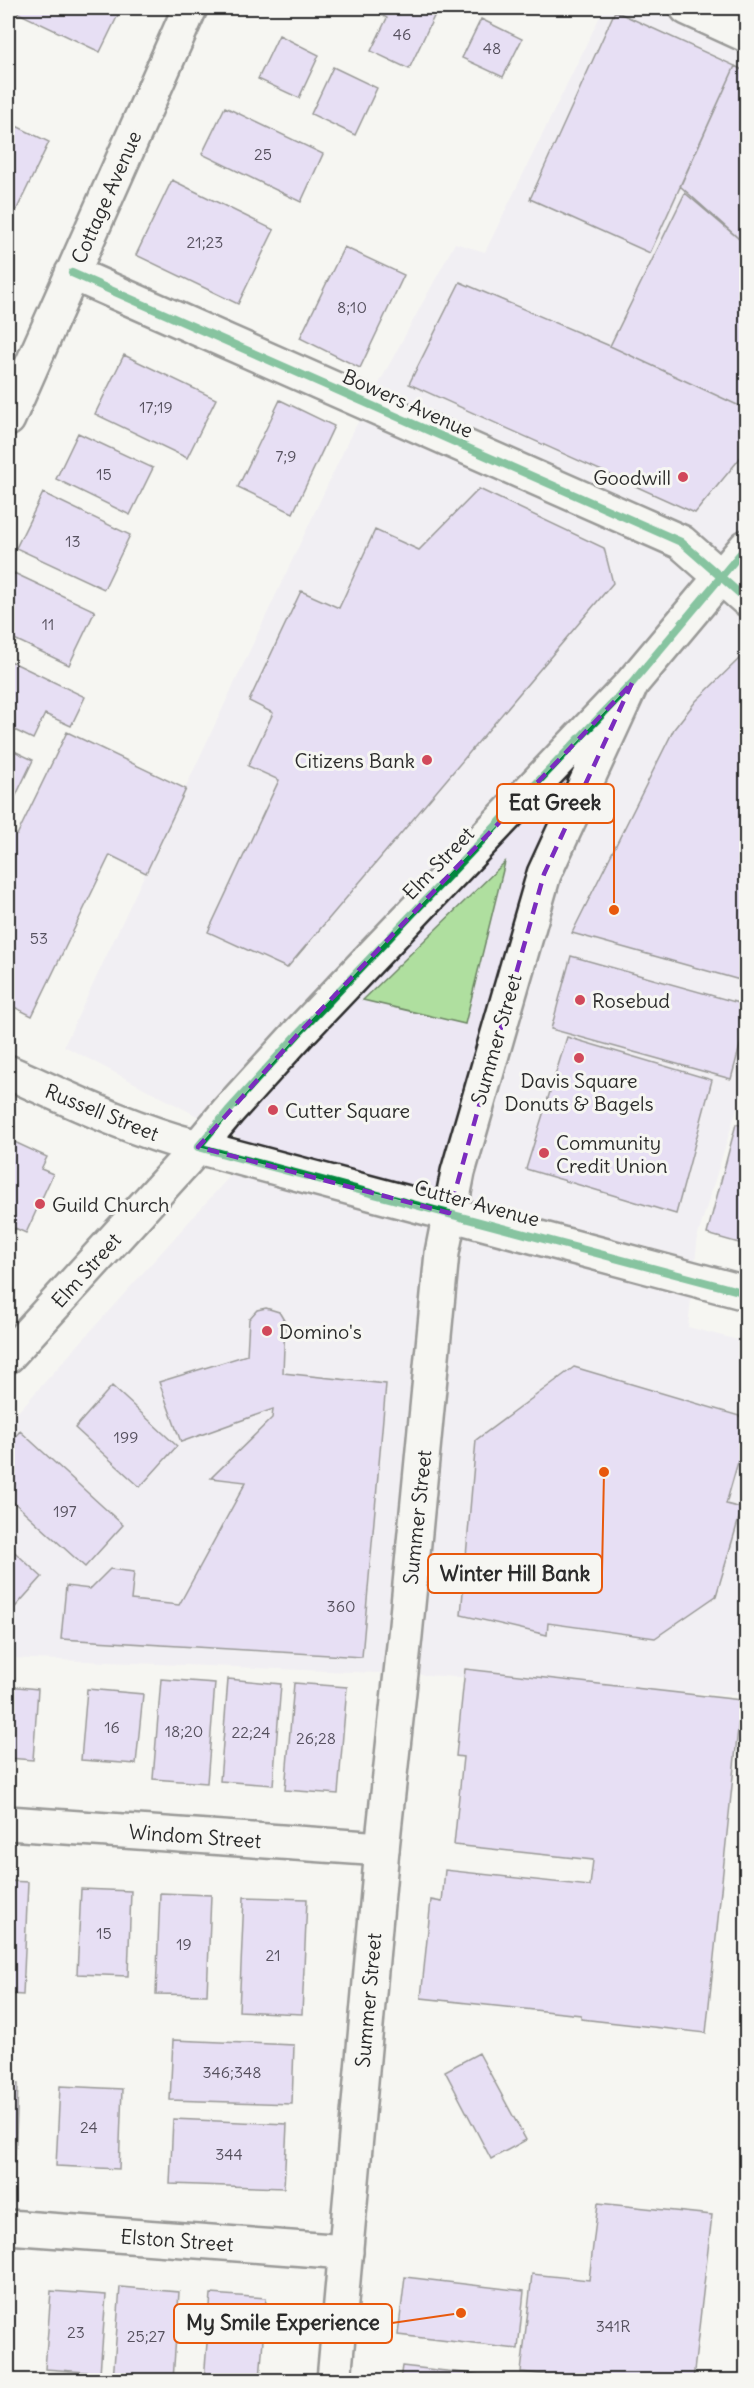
<svg xmlns="http://www.w3.org/2000/svg" width="754" height="2388" font-family="Delius,sans-serif">
<rect width="100%" height="100%" fill="#f6f6f2"/>
<filter id="ink" filterUnits="userSpaceOnUse"><feTurbulence type="fractalNoise" baseFrequency=".0167" numOctaves="2"/><feDisplacementMap in="SourceGraphic" scale="12" xChannelSelector="R" yChannelSelector="G"/><feConvolveMatrix kernelMatrix="1 2 1 2 8 2 1 2 1" color-interpolation-filters="sRGB"/></filter>
<g filter="url(#ink)">
<path fill="#ece7f3" d="M604 8H746V1079L698 1235 688 1327 746 1342V1696L426 1675 8 1658V1423L256 1147 64 1046 350 437 455 243 485 252Z"/>
<path fill="#afdf9f" stroke="#6d8565" stroke-width="1.5" d="M505 862 465 1024 363 1000Z"/>
<path fill="#d6c4f5" stroke="#2b2b2b" stroke-width="1.5" d="M20 8H113L120 11 100 52 18 13Z
M369 8H438L409 69 371 51 387 18Z
M615 11 735 66 650 253 530 199Z
M481 19 522 39 503 77 462 58Z
M279 35 319 55 299 98 258 79Z
M735 66 746 72V245L680 186Z
M333 67 377 88 355 135 311 114Z
M225 107 323 154 301 202 202 154Z
M8 122 49 142 15 213 8 209Z
M172 180 274 230 238 304 136 255Z
M685 193 746 245V409L610 346Z
M344 247 404 275 360 368 300 338Z
M460 282 610 346 746 409V451L695 513 409 384Z
M124 355 216 399 187 458 95 414Z
M280 400 334 426 293 513 238 487Z
M78 433 153 468 130 515 56 479Z
M479 489 604 548 613 583 287 968 208 932 279 780 248 766 273 713 249 701 301 591 339 608 375 530 419 550Z
M43 493 130 535 104 589 16 548Z
M14 573 95 611 69 665 8 636V585Z
M743 655 746 656V957L740 980 572 933 674 729 696 701Z
M8 660 85 697 71 726 45 714 33 739 8 727Z
M67 732 186 789 146 873 110 855 32 1016 8 1004V830L17 835Z
M8 748 33 760 8 812Z
M571 956 746 1005V1024L731 1079 551 1029Z
M567 1037 712 1080 676 1214 526 1169Z
M736 1124 746 1127V1245L707 1234Z
M8 1139 47 1157 41 1169 53 1174 26 1233 15 1228 10 1240 8 1239Z
M266 1308 279 1312 285 1322 283 1373 386 1384 362 1657 61 1639 66 1586 90 1589 110 1569 134 1572 131 1600 179 1605 246 1482 211 1478 272 1418 273 1409 181 1442 159 1382 247 1355 249 1319 257 1310Z
M574 1367 746 1418V1434L726 1504 742 1508 716 1596 655 1638 548 1623 547 1635 461 1615 476 1440Z
M112 1386 177 1446 140 1487 75 1428Z
M20 1431 123 1525 85 1567 8 1497V1445Z
M8 1546 42 1577 8 1615Z
M465 1669 741 1700 706 2033 581 2019V2015L421 1998 431 1900 442 1902 445 1870 590 1886 593 1860 454 1845 463 1757 456 1756Z
M161 1679 215 1683 207 1783 153 1779Z
M228 1679 281 1684 273 1785 220 1781Z
M294 1683 347 1687 338 1794 285 1790Z
M8 1686 38 1689 33 1760 8 1758Z
M87 1689 143 1694 136 1764 81 1760Z
M8 1881 28 1882 23 1995 8 1994Z
M81 1889 131 1891 128 1976 77 1974Z
M160 1893 211 1895 207 1995 156 1994Z
M244 1897 307 1899 302 2014 239 2011Z
M173 2040 294 2045 292 2104 170 2100Z
M479 2053 526 2140 491 2159 445 2071Z
M8 2083 18 2084 15 2163H8Z
M60 2086 122 2089 119 2169 56 2166Z
M173 2119 287 2124 284 2188 170 2184Z
M598 2203 712 2215 693 2380H598L521 2372 532 2274 589 2280Z
M405 2277 524 2291 518 2349 398 2335Z
M120 2287 179 2292 173 2380H113Z
M51 2291 106 2295 100 2373 45 2369Z
M211 2294 266 2298 260 2380H204Z
M402 2366 516 2379 515 2380H400Z"/>
<g fill="none" stroke-linecap="round" stroke-linejoin="round">
<defs>
<path id="minor" d="M687 8 746 35
M72 273 681 542 746 599
M8 419 190 8
M8 1072C70 1100 132 1130 198 1147
M8 1823 382 1849
M8 2227 346 2252"/>
<path id="major" d="M198 1147 746 1293
M8 1356 198 1147 228 1111 298 1034 632 683 746 547
M334 2380 382 1849 405 1636 442 1253 458 1172 544 874 632 683"/>
</defs>
<use href="#minor" stroke="#2b2b2b" stroke-width="38"/>
<use href="#major" stroke="#2b2b2b" stroke-width="38"/>
<use href="#minor" stroke="#f6f6f2" stroke-width="33"/>
<use href="#major" stroke="#f6f6f2" stroke-width="33"/>
<defs>
<path id="cycleway" d="M72 273 681 542 746 599
M746 547 632 683 298 1034 228 1111 198 1147 746 1293"/>
</defs>
<use href="#cycleway" stroke="#f6f6f2" stroke-width="11"/>
<use href="#cycleway" stroke="#00873e" stroke-width="8"/>
</g>
</g>
<path d="M0 0H754V2388H0ZM632 683 544 874 449 1213 198 1147 298 1034Z" fill="#f6f6f2" fill-opacity=".55" fill-rule="evenodd"/>
<path fill="none" stroke="#7b2cbf" stroke-width="4.5" stroke-dasharray="12 8" stroke-linejoin="round" d="M632 683 544 874 449 1213 198 1147 298 1034Z"/>
<g fill="#d1495b" stroke="#f6f6f2" stroke-width="2">
<circle cx="683" cy="477" r="6"/>
<circle cx="427" cy="760" r="6"/>
<circle cx="580" cy="1000" r="6"/>
<circle cx="579" cy="1058" r="6"/>
<circle cx="273" cy="1110" r="6"/>
<circle cx="544" cy="1153" r="6"/>
<circle cx="40" cy="1204" r="6"/>
<circle cx="267" cy="1331" r="6"/>
</g>
<g text-anchor="middle" dominant-baseline="central" stroke-width="6" stroke-linejoin="round" paint-order="stroke">
<g font-size="16" fill="#56515e">
<text x="402" y="34">46</text>
<text x="492" y="48">48</text>
<text x="263" y="154">25</text>
<text x="205" y="242">21;23</text>
<text x="352" y="307">8;10</text>
<text x="156" y="407">17;19</text>
<text x="286" y="456">7;9</text>
<text x="104" y="474">15</text>
<text x="73" y="541">13</text>
<text x="48" y="624">11</text>
<text x="39" y="938">53</text>
<text x="126" y="1437">199</text>
<text x="65" y="1511">197</text>
<text x="341" y="1606">360</text>
<text x="112" y="1727">16</text>
<text x="184" y="1731">18;20</text>
<text x="251" y="1732">22;24</text>
<text x="316" y="1738">26;28</text>
<text x="104" y="1933">15</text>
<text x="184" y="1944">19</text>
<text x="273" y="1955">21</text>
<text x="232" y="2072">346;348</text>
<text x="89" y="2127">24</text>
<text x="229" y="2154">344</text>
<text x="613" y="2326">341R</text>
<text x="76" y="2332">23</text>
<text x="146" y="2336">25;27</text>
</g>
<g font-size="20" fill="#2b2b2b" stroke="#f6f6f2">
<text transform="translate(106 197) rotate(-66)">Cottage Avenue</text>
<text transform="translate(408 403) rotate(24)">Bowers Avenue</text>
<text transform="translate(438 863) rotate(-46)">Elm Street</text>
<text transform="translate(496 1039) rotate(-74)">Summer Street</text>
<text transform="translate(102 1112) rotate(22)">Russell Street</text>
<text transform="translate(477 1203) rotate(15)">Cutter Avenue</text>
<text transform="translate(86 1270) rotate(-48)">Elm Street</text>
<text transform="translate(417 1517) rotate(-84)">Summer Street</text>
<text transform="translate(195 1836) rotate(4)">Windom Street</text>
<text transform="translate(368 2000) rotate(-85)">Summer Street</text>
<text transform="translate(177 2240) rotate(4)">Elston Street</text>
</g>
<g font-size="20" fill="#2b2b2b" stroke="#f6f6f2" text-anchor="start">
<text x="671" y="477" text-anchor="end">Goodwill</text>
<text x="415" y="760" text-anchor="end">Citizens Bank</text>
<text x="592" y="1000">Rosebud</text>
<text x="579" y="1080" text-anchor="middle">Davis Square<tspan x="579" dy="23">Donuts &amp; Bagels</tspan></text>
<text x="285" y="1110">Cutter Square</text>
<text x="556" y="1142">Community<tspan x="556" dy="23">Credit Union</tspan></text>
<text x="52" y="1204">Guild Church</text>
<text x="279" y="1331">Domino's</text>
</g>
</g>
<path fill="none" stroke="#e8590c" stroke-width="2" d="M614 910L614 803M604 1472L602 1573M461 2313L392 2323"/>
<g fill="#e8590c" stroke="#f6f6f2" stroke-width="2">
<circle cx="614" cy="910" r="6"/>
<circle cx="604" cy="1472" r="6"/>
<circle cx="461" cy="2313" r="6"/>
</g>
<g fill="#f6f6f2" stroke="#e8590c" stroke-width="2">
<rect x="497" y="784" width="117" height="39" rx="6"/>
<rect x="428" y="1554" width="174" height="39" rx="6"/>
<rect x="174" y="2304" width="218" height="39" rx="6"/>
</g>
<g font-size="21" text-anchor="middle" font-weight="bold" fill="#2b2b2b">
<text x="555" y="810">Eat Greek</text>
<text x="515" y="1581">Winter Hill Bank</text>
<text x="283" y="2330">My Smile Experience</text>
</g>
<rect width="754" height="2388" fill="none" stroke="#f6f6f2" stroke-width="30"/>
<rect x="15" y="15" width="724" height="2358" fill="none" stroke="#2b2b2b" stroke-width="2" filter="url(#ink)"/>
</svg>
